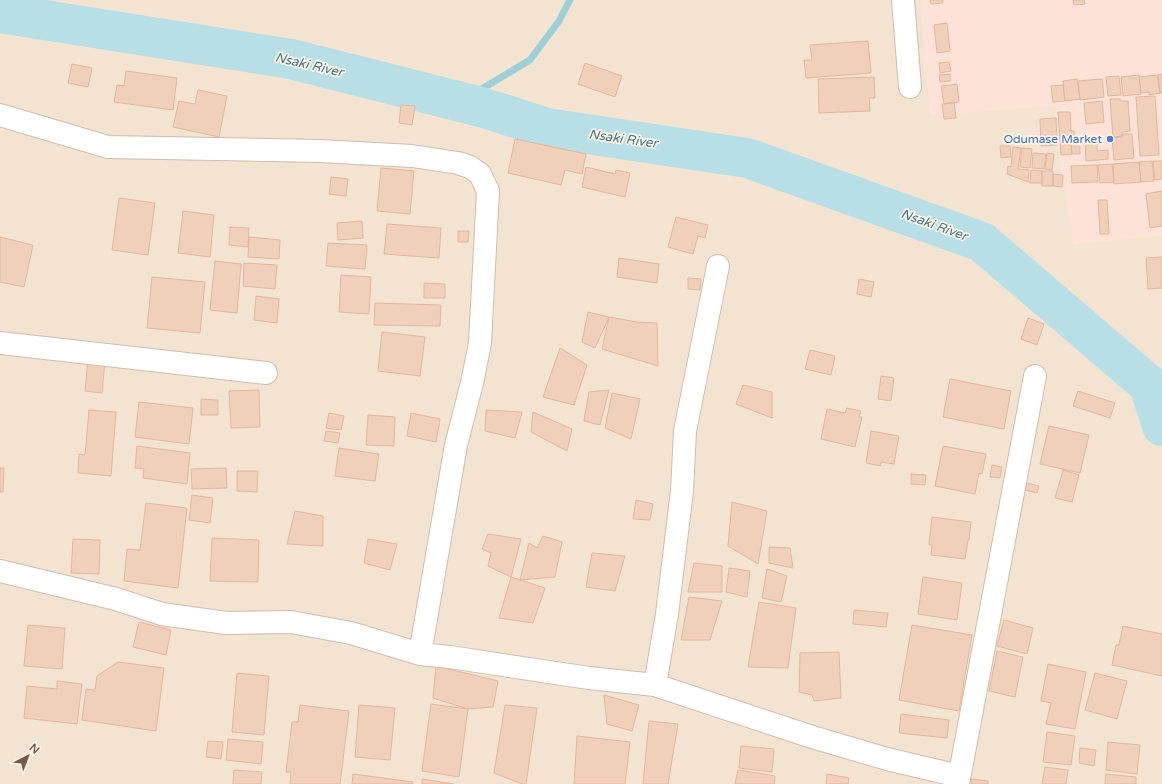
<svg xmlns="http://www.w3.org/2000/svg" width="1162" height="784" font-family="'Varela Round',sans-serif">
<rect width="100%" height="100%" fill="#fcf2e3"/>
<path fill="#f3e4d2" d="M0 0H1162V784H0Z"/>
<path fill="#fce2d7" d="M920 0H1162V236L1073 244 1063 174 1060 162 1055 106 930 115Z"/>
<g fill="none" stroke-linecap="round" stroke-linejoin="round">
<path stroke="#9ecfd7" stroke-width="7" d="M460 102 530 60 559 21 570 0"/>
<path stroke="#b8dfe5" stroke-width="40" d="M0 13 291 59 481 107 547 128 747 158 982 242 1149 385 1162 426"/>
</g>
<path fill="#f1d0bb" stroke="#e3b69c" d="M930 0H943V3L931 4Z
M1073 0H1084L1085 4 1074 5Z
M947 23 950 51 937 53 934 25Z
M868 41 871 73 806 78 804 60H812L810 45Z
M949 62 951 71 940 73 939 63Z
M585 63 622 76 615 97 578 84Z
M72 64 92 68 88 87 68 83Z
M126 71 177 78 173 110 114 102 117 85 124 86Z
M950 74V81L940 82 939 75Z
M1162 74V93H1160L1158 75Z
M1139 75 1141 94 1123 96 1121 77Z
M1157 75 1160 93 1149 95V92L1141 93 1139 77Z
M1119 76 1121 95 1108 96 1106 77Z
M874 77 875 98H869L870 111 819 113 818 79Z
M1077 79 1080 99 1065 101 1063 81Z
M1102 79 1104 97 1080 100 1078 81Z
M957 84 959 102 944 104 941 86Z
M1063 85 1065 101 1053 102 1051 86Z
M198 90 227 96 219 137 173 127 179 101 195 104Z
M1155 96 1159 155 1140 156 1136 97Z
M1110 99H1120V101H1128L1130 131 1122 132V136L1113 137Z
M1102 101 1104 122 1086 124 1084 103Z
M954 102 956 118 944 119 942 104Z
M401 105 415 106 412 125 399 123Z
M1058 112H1070L1071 131H1074V140L1060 141Z
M1056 118 1057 145 1041 146 1040 119Z
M1123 134H1132L1134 158 1114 160 1112 138 1123 137Z
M1097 138V151L1108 150V159L1086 161 1085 139Z
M515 139 586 154 582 174 565 170 561 185 508 173Z
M1071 140 1072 154 1061 155 1060 141Z
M1000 146H1010L1011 157 1001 158Z
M1071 146H1080V154H1072Z
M1013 147 1021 148 1018 169 1029 170 1028 182 1007 174 1008 166 1011 167Z
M1022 148 1032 149 1030 168 1020 167Z
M1033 153 1046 154 1044 169 1032 168Z
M1047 153 1054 154 1052 170 1045 169Z
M1152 161 1154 181 1141 182 1139 162Z
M1153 161H1162V179L1155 180Z
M1139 162 1141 182 1114 184 1113 164Z
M1112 164 1114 182 1100 183 1098 165Z
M1097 165 1098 182 1072 183 1071 166Z
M586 167 615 174 616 170 630 173 625 197 582 187Z
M381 168 414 171 410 214 377 211Z
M1031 170 1042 171V183H1030Z
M1042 171H1053V186H1042Z
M1053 174 1063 175 1062 187 1053 186Z
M331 177 348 179 346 196 329 194Z
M1162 191V226L1150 228 1146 194Z
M119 198 155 203 148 255 112 250Z
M1098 200H1107L1109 234H1100Z
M183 211 214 215 210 257 178 253Z
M676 217 708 225 705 238 698 236 693 254 668 247Z
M362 221 363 238 338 240 337 223Z
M387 224 441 228 439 258 384 254Z
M230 227 249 228 248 247 229 245Z
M458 231H469L468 242H458Z
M0 237 33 245 24 287 0 282Z
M249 237 280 240 279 259 248 257Z
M328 243 367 245 365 269 326 266Z
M1162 257V288L1148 289 1146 258Z
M619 258 659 264 657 283 617 277Z
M215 261 241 264 237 313 210 310Z
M244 263 277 265 275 289 243 286Z
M341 275 371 277 369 314 339 312Z
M152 277 205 282 200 333 147 328Z
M688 278 701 279 700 290 688 289Z
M859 279 874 282 871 297 857 294Z
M424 283 445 284V298H424Z
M256 296 279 299 277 323 254 320Z
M375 303 441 305 440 326 374 325Z
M588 312 609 317 595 348 582 342Z
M609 317 637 322 657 323 658 366 602 349Z
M1028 318 1044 324 1037 345 1021 339Z
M382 332 425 337 420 376 378 371Z
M560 348 587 365 574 405 543 397Z
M810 350 835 356 831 375 805 369Z
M88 358 105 360 102 393 85 391Z
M881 376 894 378 891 401 878 399Z
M950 379 1011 391 1004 429 943 417Z
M743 385 772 392V418L736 404Z
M259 390 260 427 231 428 229 391Z
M609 390 600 425 584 421 589 392Z
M1078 391 1115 403 1110 418 1073 406Z
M612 393 640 399 631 439 605 428Z
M201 399 218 400V415H201Z
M139 402 193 408 189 444 135 437Z
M847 408 861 411 859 417H862L855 447 821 439 827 409 845 413Z
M89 410 116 412 111 476 78 473 79 454 85 455Z
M486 410 522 412 515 438 485 431Z
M533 412 572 429 567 451 531 432Z
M329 413 344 416 341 430 326 428Z
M411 413 440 419 436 442 407 436Z
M368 415 395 417 394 446 366 445Z
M1049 426 1089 435 1080 473 1040 464Z
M326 431 340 433 338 443 324 441Z
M871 431 899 436 894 464 881 462V466L866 463Z
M137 446 190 453 187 484 143 478 144 469 135 468Z
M943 446 986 454 982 474 979 473 975 494 935 486Z
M339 448 379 454 375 481 335 476Z
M992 465 1002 467 1000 478 990 477Z
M0 468H4L3 492H0Z
M226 468 227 488 192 489 191 469Z
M1063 470 1079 475 1072 502 1055 498Z
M237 471H258L257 492 237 491Z
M911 474 926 475 925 485 911 484Z
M1027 483 1039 486 1037 493 1025 490Z
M192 495 213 498 210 523 189 520Z
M636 500 653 504 650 520 633 519Z
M732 502 767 511 758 564 728 546Z
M146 503 187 508 178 588 124 581 127 549 140 550Z
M295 511 323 516V546L287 544Z
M932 517 971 522 969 540H968L965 559 931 555 932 545H929Z
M488 534 521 539 511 577 488 566 491 553 482 549Z
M543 536 562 542 555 577 520 580 529 543 537 548Z
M212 538 259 540 258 582 210 581Z
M73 539 100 540 99 574 71 573Z
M368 539 397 544 390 570 364 563Z
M769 547 790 548 793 568 769 563Z
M592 553 625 556 615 591 586 587Z
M694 563 722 566V592H688Z
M729 568 750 571 747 597 726 592Z
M767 569 787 576 781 602 762 598Z
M511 577 545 588 533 623 499 618Z
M923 577 962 583 957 620 918 614Z
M689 597 722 601 710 640H681Z
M759 602 796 608 788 668 748 667Z
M854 610 888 613 886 627 853 624Z
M1004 620 1033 628 1027 654 997 646Z
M139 622 171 630 166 655 133 647Z
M28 625 65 628 62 669 24 666Z
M912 625 972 635 959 711 899 700Z
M1123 626 1162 634V676L1112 665 1116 645H1119Z
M997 651 1023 657 1015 697 989 691Z
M839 652 841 698 814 701 812 695 799 692 800 653Z
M118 662 164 668 156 731 82 720 86 689 95 690 97 676Z
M1048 664 1086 672 1075 729 1046 724 1051 703 1041 701Z
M436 666 498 681 493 707 468 709 433 698Z
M237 673 269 676 264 735 232 732Z
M1095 673 1127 681 1117 719 1085 710Z
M57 681 82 684 77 724 24 718 27 686 57 689Z
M604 695 639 705 632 731 607 724Z
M431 704 468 709 459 777 422 771Z
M300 705 349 711 340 784H290L291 772H286L292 722H298Z
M359 705 395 708 390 760 355 757Z
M505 705 537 708 526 784H522L494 773Z
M901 714 949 720 947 738 899 733Z
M649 721 678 724 668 784H643Z
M1047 732 1075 736 1071 765 1043 762Z
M577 736 630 742 625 784H574Z
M228 739 263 742 261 764 226 760Z
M208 741 223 742 221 759 206 757Z
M1108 742 1140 745 1137 774 1106 770Z
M741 746 774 749 772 772 739 768Z
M1080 748 1096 750 1094 766 1079 763Z
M1045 767 1068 770 1066 784H1042Z
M234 770 262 772 261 784H233Z
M738 770 775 776 774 784H735Z
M353 774 413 782V784H352Z
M827 774 849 778 848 784H826Z
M1106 774 1136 777V784H1105Z
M422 779 454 784H422Z
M971 779 988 781V784H971Z"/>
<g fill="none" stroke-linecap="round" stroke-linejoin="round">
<defs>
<path id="minor" d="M903 0 910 87
M0 115 108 147 320 151 412 156 458 163 470 167 480 174 488 191 480 343 472 383 456 445 420 654
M0 343 266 373
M0 571 116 599 162 614 226 623 291 622 351 633 420 654 450 657 589 678 655 685 809 736 887 759 959 776
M655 685 667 614 682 491 685 431 718 266
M958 784 1035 376"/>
</defs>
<use href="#minor" stroke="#cfbcad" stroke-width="24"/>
<use href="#minor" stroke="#fff" stroke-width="22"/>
</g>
<circle fill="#3f7fe0" stroke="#fff6e9" stroke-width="1.5" cx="1110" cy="139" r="4"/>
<g text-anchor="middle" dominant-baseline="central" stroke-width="3.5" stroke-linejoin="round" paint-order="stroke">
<g font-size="12" fill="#366cbe" stroke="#fff6e9" text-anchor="end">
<text x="1102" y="139">Odumase Market</text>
</g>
<g font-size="13" font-style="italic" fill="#407780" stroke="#fff6e9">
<text transform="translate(309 65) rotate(13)">Nsaki River</text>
<text transform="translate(623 139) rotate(8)">Nsaki River</text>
<text transform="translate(934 225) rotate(20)">Nsaki River</text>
</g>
</g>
<g transform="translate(28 756) rotate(42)" stroke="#fff6e9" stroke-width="3" paint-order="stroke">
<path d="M0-3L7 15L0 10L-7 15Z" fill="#745849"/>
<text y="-6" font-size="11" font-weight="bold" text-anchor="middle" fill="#745849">N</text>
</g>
</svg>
